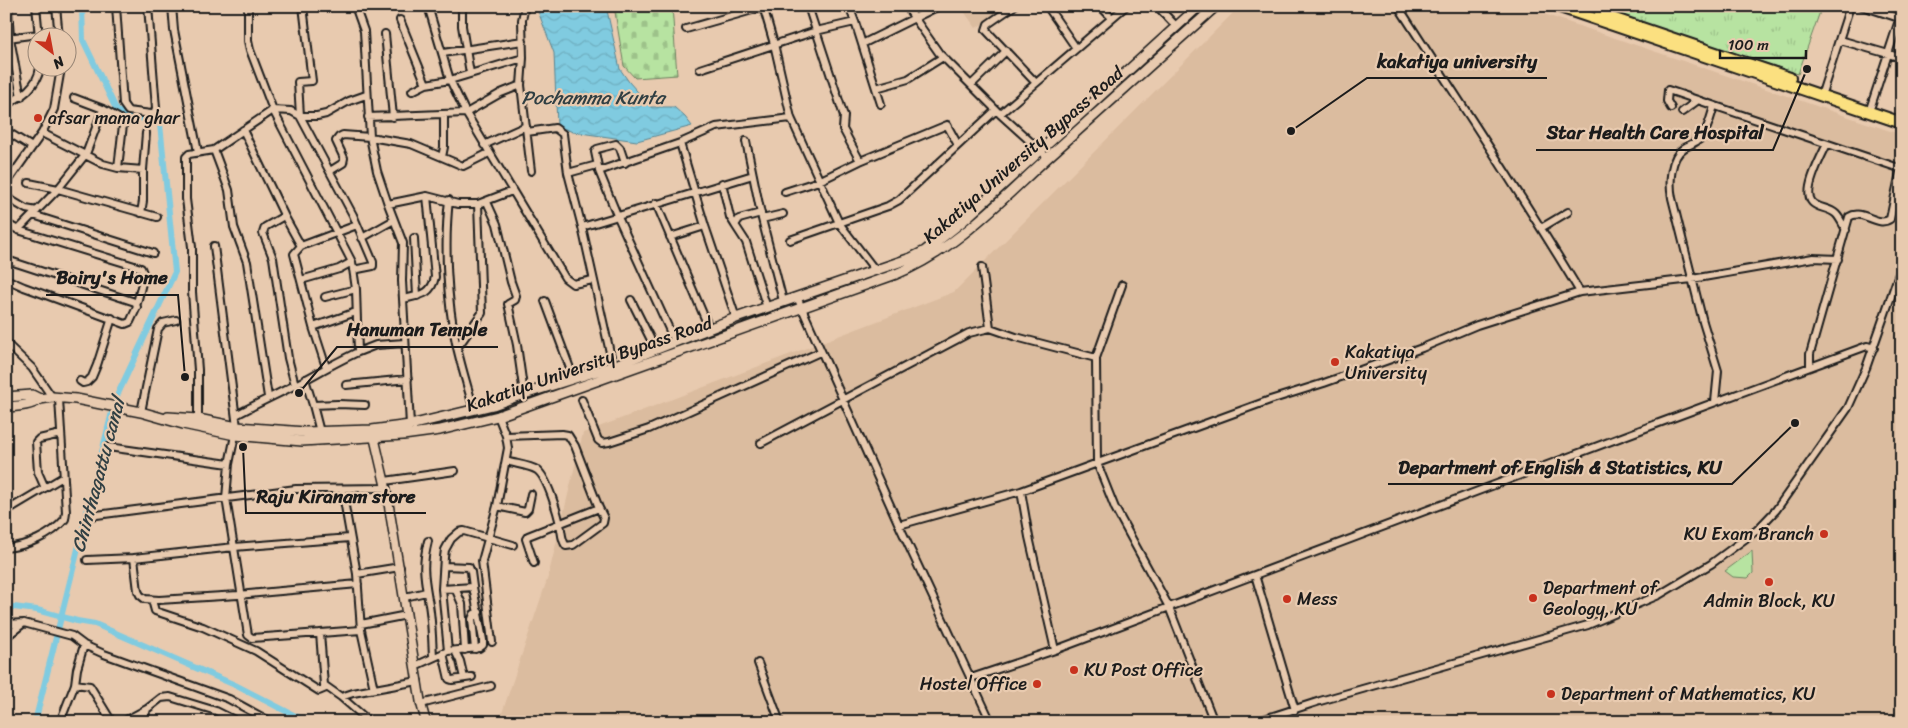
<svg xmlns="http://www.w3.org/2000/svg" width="1908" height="728" font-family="Sriracha,sans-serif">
<defs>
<pattern id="grass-tufts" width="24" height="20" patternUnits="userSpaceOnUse" patternTransform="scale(1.25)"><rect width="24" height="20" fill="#b7e3a1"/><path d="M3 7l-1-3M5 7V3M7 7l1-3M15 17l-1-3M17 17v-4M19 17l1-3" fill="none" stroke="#9dc28a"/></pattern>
<pattern id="cemetery-stones" width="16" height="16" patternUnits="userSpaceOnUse" patternTransform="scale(1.25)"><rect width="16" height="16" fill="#b7e3a1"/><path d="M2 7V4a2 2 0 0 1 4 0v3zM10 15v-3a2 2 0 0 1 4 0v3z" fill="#9dc28a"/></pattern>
<pattern id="water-waves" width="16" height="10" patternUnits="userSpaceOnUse" patternTransform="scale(1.25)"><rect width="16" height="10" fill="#80cbe0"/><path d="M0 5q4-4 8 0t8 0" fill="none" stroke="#6eaec0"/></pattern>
</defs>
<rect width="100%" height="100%" fill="#e8caaf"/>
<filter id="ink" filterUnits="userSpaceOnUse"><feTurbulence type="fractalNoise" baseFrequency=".02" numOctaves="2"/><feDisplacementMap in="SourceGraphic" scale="10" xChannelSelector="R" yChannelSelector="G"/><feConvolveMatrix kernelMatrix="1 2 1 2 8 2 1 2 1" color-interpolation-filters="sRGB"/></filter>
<g filter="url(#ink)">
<path fill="#dbbc9f" d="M960 6H1010L976 28Z
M1240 6H1520L1902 135V722H499L548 577 583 433 954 292Z"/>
<path fill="url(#grass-tufts)" stroke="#6a805e" d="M1594 6H1822L1798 74Z"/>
<path fill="url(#cemetery-stones)" stroke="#6a805e" d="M614 6H672L677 75 635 78 624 66Z"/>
<path fill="#b7e3a1" stroke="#6a805e" d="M1752 551 1753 573 1748 578 1733 577 1725 571Z"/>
<path fill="url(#water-waves)" stroke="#588592" d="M536 6H606L620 69 629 82 651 107H674L685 117 692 126 637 141 573 132 557 126 554 53Z"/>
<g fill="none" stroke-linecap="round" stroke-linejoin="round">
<path stroke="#80cbe0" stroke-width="6" d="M6 606 37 610 77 621 95 624 235 685 307 722
M35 722 115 400 175 272 160 124 117 111 83 40 82 6"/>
<defs>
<path id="minor" d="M8 6 10 38 21 97
M36 6 39 37
M56 6 59 38
M116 6 123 104 128 111 151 114H154L156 108 148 6
M172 6 174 30 198 152
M303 6 312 81 298 82 300 116 353 215 373 262V266L353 270
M355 6 364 31 370 137 377 171 388 204 403 243 402 281 410 425
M428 6 450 80 466 113 565 278 573 284 593 280
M462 6V26L470 73
M525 6 522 20 523 58 521 85 531 171
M763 6 774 44 791 118 839 223 875 270
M808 6 844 116 843 129 860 161
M849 6 855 22
M906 6 939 53 1000 114 1043 153
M1014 6 988 24 986 30 1036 83
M1047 6 1076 48
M1100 6 1112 18
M1157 6 1176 26
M1398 6C1459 101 1522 195 1580 292
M1862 6 1902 19
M400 20 426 84
M686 29 763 7
M385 34 393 117
M8 38 38 34
M1840 40 1902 58
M862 44 939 6
M443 53 523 41
M700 69 816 31 855 22 881 104
M971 85 1006 51
M876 88 908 79 943 57
M1823 90 1850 6
M412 91 426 84 450 80 523 58
M74 98 103 109 122 120 123 125 118 168
M6 105C22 96 37 87 40 68
M1714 106C1711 116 1708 130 1701 138 1696 143 1690 144 1684 148 1670 157 1669 183 1672 198L1703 322 1718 371 1715 402
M1871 106 1902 11
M1671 108 1667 101 1668 90 1902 169
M1682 112 1698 100
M1000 114 1126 6
M368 117 466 113 501 93 521 85
M243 130 286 219 301 246 294 254 313 327 326 367
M8 132 32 147
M527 132 555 128 563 134 568 173 582 227 613 366
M42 133 54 109 61 68
M746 141 762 219 783 301
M680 143 705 226 736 318
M1827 144C1822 155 1802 191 1812 202 1818 209 1829 207 1836 214 1840 218 1843 225 1846 230
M484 145 526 126
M214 150 229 190 234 227 247 262 268 397
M442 157 444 147V115
M625 163 620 148 616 144 597 149 595 152 599 171 617 215 675 342
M330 171 343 163 344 158 336 141 339 137 343 135 370 137 411 144 463 166 489 153
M599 171 680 143 716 127 791 118
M568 173 597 165
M29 183 58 189 157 217
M722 183 730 217 735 225
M6 184 42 133 103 164 118 168 143 170
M785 192 819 181 860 161 947 125 958 145
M6 197 26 209 37 211
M449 200C444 244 447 300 456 343 461 366 468 388 474 410
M487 202 497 224 511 282 516 296 515 300 508 304 509 308 517 345 524 394
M656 203 709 328
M388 204 427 196 458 204H478L512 191
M141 213 143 201V170L146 133
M761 213 739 219 735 225 746 242 767 308
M33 215 153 253
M284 216 265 227 263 233 273 258 288 358 295 385
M762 219 783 214
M6 223 18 230 141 268 144 275 137 303
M582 227 753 175
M1541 228 1568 212
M18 230 58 189 86 154 103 109
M670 237 705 226
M362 238 394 220
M414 238 417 296
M790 240 888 206 899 200 996 110
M214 246 237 427
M301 246 357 225
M6 265 10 261 135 302 137 307 130 322 125 324 24 287 6 279
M982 267 990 328
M301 280 339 269 352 262
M1122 285 1096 358 1097 463 1115 508 1169 607 1214 722
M325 297 356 289
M797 297 899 525 991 722
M403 299C419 295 431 296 435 277L427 196
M631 300 656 350
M545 301 574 379
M313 327 356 312
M6 343 32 368 52 397
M457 348 482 313 478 204
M358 352 376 345 405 343
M1810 367V354L1849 217C1863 208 1877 228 1890 219L1901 168
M305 379 313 405
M80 381 83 383 87 382 92 377 97 365 112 318
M346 385 408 379
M582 400 598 440 602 443 609 442 649 429 820 352
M141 412 158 329 163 323 176 320
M236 415C256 404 276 395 295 385 316 374 336 362 358 352L356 289 352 262 273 110 250 50 248 41V6
M198 419V370L192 292V247L186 199V157L189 154 214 150 273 110 291 111 300 116H317L326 114 349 101 366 95
M320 432 313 405 338 404 365 405
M235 435 229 464 226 498 248 635 252 638 361 630
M506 436 562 434 568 435 575 446 599 508 528 536 526 539 534 563
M761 443 969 333 990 328 1016 337 1096 358
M108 447 229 464
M506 461C515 464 529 465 537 470 547 477 557 511 560 524 562 532 561 540 566 546L573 545 603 523 604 518 599 508
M385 481 455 471
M45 488 38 472 36 442 39 439 61 434
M342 489 357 574 361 630 374 689
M1021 491 1029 537 1055 650
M497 506 525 512 528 509 531 494
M6 511 63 477
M89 516 296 489 386 488
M899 525 1021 491 1270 400 1324 383 1422 348 1477 325 1580 292 1692 279 1813 258 1838 259
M428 541C422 565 424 575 428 599 432 618 432 638 433 657
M6 548C26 546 51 536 65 519L66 512 59 399
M134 558 138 591 140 595 145 599 159 600 238 595 358 584
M87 560 134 558 234 547 350 538
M444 566 469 567 471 572 473 587
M357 574 400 567
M1255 575 1295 710
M455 588 462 604 465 650
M442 589 473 587 483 640V645L479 648 448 651
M405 597 426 592
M152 600 155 611 203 627 256 651 319 691 326 688
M6 624 24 623 72 636 84 645 104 654 229 699 271 722
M361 624 407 615
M320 633 324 685 341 697 370 722
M6 637 24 623
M492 642 482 561 497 506 508 448 506 436 498 416
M84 645 77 669 75 684 90 686 112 722
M475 649 472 619 474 614 479 612
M455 651 460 661 464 678
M443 653 449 679 452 680 472 677
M758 663 780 722
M415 666 448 651 442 589 444 557 445 550 451 539 459 532 464 531 513 545
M971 678 1055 650 1659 423 1867 346 1874 348
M341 697 353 693 418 681
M421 704 491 686
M60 722 75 684
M123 722 147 709 161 698 170 697 216 711 238 722
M143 722 147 709
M1255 722 1320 701 1588 625 1659 595 1711 564 1757 530 1776 510 1848 408 1866 368 1902 265"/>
<path id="tertiary" d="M373 432 386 488 421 704 426 722"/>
<path id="secondary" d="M6 397 32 395 40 399 52 397 76 399 141 412 183 424 235 435 302 441 403 435 440 430 498 416 896 274C954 251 1001 200 1046 159 1103 108 1159 57 1216 6
M6 407C18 406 30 406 40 399
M168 417 198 419 237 427 305 432 372 430 410 425 493 405 515 397 613 366 736 318 911 258 925 251 963 221 1199 6"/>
<path id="trunk" d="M1557 6 1902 123
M1600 14 1790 78"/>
</defs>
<use href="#minor" stroke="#1c1c1c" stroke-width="10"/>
<use href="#tertiary" stroke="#1c1c1c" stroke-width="11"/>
<use href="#secondary" stroke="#1c1c1c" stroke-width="12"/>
<use href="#trunk" stroke="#1c1c1c" stroke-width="14"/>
<use href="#minor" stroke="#e8caaf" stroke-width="6"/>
<use href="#tertiary" stroke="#e8caaf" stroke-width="8"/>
<use href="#secondary" stroke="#e8caaf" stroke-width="9"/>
<use href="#trunk" stroke="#fbe080" stroke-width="10"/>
</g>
</g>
<g fill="#c8321e" stroke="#e8caaf" stroke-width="2">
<circle cx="38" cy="118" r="5"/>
<circle cx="1335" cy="362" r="5"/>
<circle cx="1824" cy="534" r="5"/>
<circle cx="1769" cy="582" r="5"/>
<circle cx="1533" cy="598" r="5"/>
<circle cx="1287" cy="599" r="5"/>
<circle cx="1074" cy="670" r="5"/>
<circle cx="1037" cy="684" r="5"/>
<circle cx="1551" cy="694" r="5"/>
</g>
<g text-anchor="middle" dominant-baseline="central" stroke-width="4.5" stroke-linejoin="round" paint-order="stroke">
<g font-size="18" fill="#1c1c1c" stroke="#e8caaf" text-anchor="start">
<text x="48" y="118">afsar mama ghar</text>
<text x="1345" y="352">Kakatiya<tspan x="1345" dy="21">University</tspan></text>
<text x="1814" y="534" text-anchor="end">KU Exam Branch</text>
<text x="1543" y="588">Department of<tspan x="1543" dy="21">Geology, KU</tspan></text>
<text x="1297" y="599">Mess</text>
<text x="1769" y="601" text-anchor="middle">Admin Block, KU</text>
<text x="1084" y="670">KU Post Office</text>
<text x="1027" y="684" text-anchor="end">Hostel Office</text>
<text x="1561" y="694">Department of Mathematics, KU</text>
</g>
<g font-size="18" fill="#1c1c1c" stroke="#e8caaf">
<text transform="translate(1023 155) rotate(-41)">Kakatiya University Bypass Road</text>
<text transform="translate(589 364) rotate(-19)">Kakatiya University Bypass Road</text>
</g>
<g font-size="19" font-style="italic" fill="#303f43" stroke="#e8caaf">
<text x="593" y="97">Pochamma Kunta</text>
<text transform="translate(98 475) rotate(-75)">Chinthagattu canal</text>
</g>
</g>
<path fill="none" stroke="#1c1c1c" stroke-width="2" d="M1291 131L1367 78H1547M1807 69L1773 150H1536M185 377L178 295H46M299 393L337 347H498M1795 423L1732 484H1388M243 447L246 513H426"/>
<g fill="#1c1c1c" stroke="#e8caaf" stroke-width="2">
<circle cx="1291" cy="131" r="5"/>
<circle cx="1807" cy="69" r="5"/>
<circle cx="185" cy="377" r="5"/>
<circle cx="299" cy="393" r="5"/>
<circle cx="1795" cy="423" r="5"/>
<circle cx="243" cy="447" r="5"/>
</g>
<g font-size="19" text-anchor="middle" font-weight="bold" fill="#1c1c1c" stroke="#e8caaf" stroke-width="4.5" stroke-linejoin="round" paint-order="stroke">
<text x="1457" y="68">kakatiya university</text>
<text x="1655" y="139">Star Health Care Hospital</text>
<text x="112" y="284">Bairy's Home</text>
<text x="417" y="336">Hanuman Temple</text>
<text x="1560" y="474">Department of English &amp; Statistics, KU</text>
<text x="336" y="503">Raju Kiranam store</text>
</g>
<rect width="1908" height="728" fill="none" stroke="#e8caaf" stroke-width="25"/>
<rect x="12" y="12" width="1883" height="703" fill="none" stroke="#1c1c1c" stroke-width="2" filter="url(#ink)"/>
<g transform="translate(52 52) rotate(148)"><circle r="24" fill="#e8caaf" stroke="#968474"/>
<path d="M0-4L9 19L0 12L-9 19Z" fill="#c8321e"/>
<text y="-8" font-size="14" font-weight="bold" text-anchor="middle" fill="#1c1c1c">N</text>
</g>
<path d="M1720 50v8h86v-8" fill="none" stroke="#1c1c1c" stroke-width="2.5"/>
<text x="1728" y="50" font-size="15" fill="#1c1c1c" stroke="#e8caaf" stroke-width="4" paint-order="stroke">100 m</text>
</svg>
